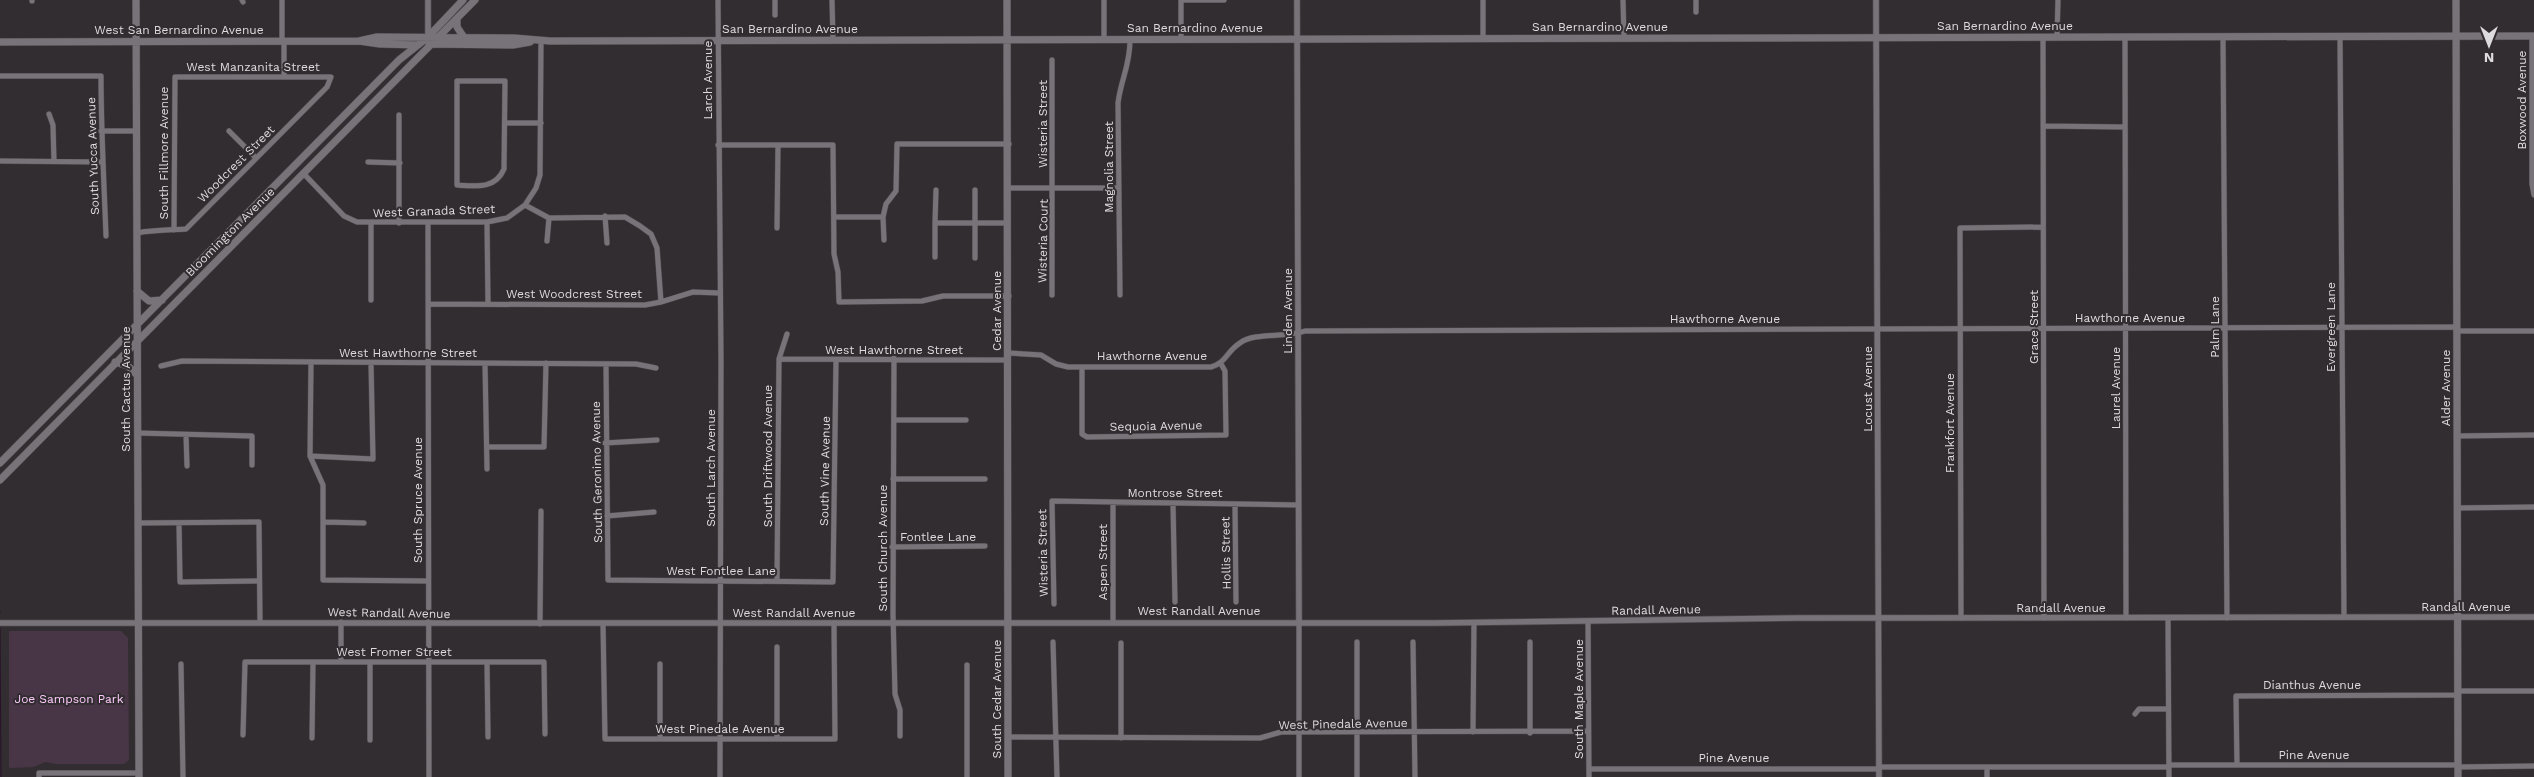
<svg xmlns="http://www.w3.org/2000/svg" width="2534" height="777" font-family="'Work Sans',sans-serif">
<rect width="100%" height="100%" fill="#322d31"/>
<path fill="#483647" d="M9 631H121L128 638 129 760 124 764H56L45 762 34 767 9 768Z"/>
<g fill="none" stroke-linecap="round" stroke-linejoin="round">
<path stroke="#2a112a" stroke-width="1" d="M0 612V613
M0 628 1 777"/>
<defs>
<path id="minor" d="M32 0V1
M242 0 243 2
M282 0V41
M718 0 721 360 720 777
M775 0V15
M832 0 833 40
M1104 0V40
M1181 0H1224
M1623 0 1624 38
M1696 0V12
M2340 36 2344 617
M2532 36V184L2534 195
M2043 37 2044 618
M2057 37 2058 0
M2125 37 2126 618
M2223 37 2227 618
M1181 39V0
M1483 39V0
M0 76H101C101 129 104 182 106 236
M284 76V41
M457 81H505L504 169C495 190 475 186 457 185Z
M49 114 53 125 54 162
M505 123H541
M2043 126 2125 127
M101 131H136
M229 131 256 158
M718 145H833L834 254 838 272 839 302 922 301 943 296H1009
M0 161 102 162
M368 162 400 163
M304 174 344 216 357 222H487L507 218 525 205 536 188 540 175 541 41
M1008 188H1119
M975 190V258
M525 205 549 218 625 217 640 226 651 234 657 248 661 302
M605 216 607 243
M834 217H883
M487 222 488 304
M399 223V115
M935 223 936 190
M371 224V300
M428 224 429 777
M777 228 778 145
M137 233C153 230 169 230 186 229L327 87 331 77H175L174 230
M884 240 883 217 886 204 896 191 897 144H1009
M547 241 549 218
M935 257V223H1008
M1052 295V60
M1120 295 1118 103C1121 79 1130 66 1130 40
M428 304 645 305 661 302 693 292 719 293
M2457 331H2534
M1008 353 1041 355 1056 364 1068 367H1211C1226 363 1227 351 1240 343 1254 332 1286 338 1305 331L2457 327
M894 358 893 614 895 694 900 710V736
M779 359 1008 360
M311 363 310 456 323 485V580L427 581
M485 364 487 469
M606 364 608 580 833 582 836 361
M161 366 182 361 636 364 656 368
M1082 367V434L1087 437 1226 435 1225 371 1221 364
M894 420H966
M138 433 252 436V465
M186 435 187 466
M2457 436 2534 435
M605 443 657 440
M487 447H544L546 363
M310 456 373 459 371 363
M893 479H985
M1113 503V621
M1173 504 1175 602
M1235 504 1236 602
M2457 508 2534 507
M607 516 654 512
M324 522 364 523
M138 523 259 522 260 622
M179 523 180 582 259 581
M892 547 985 546
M777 580 779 359 787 334
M1054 604 1052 501 1298 505
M1961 618 1960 228 2043 227
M2168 618 2169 777
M1588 621 1589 777
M341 622V662
M540 624 541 511
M603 624 605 739H835L834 623
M1053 642 1057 777
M1357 642V777
M1413 642 1415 777
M1530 642V733
M1121 643V738
M777 647V739
M370 662V740
M487 662 488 737
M181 664 183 777
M2458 691H2534
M2135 714 2139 709H2168
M1473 732 1474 623
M243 735 245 662H544L545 734
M1009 737 1260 738 1281 732 1587 731
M312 738 313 662
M660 739V664
M2169 765H2458
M2237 765 2236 696 2458 695
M1879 767H2169
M1987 767V777
M2458 767 2534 766
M1589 769H1879
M39 777V773H139
M967 777V665
M1299 777V621"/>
<path id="tertiary" d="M428 0V38
M1297 0 1299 621
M1876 0 1879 777
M0 623H1435L1798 618 2534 617"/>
<path id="secondary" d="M136 0 139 777
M1007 0 1008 777
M2456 0 2458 777
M457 19V27L463 36
M359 41 377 37 514 38 550 41 2534 36
M0 42 359 41 380 44 418 45
M429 44 513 45 530 42
M137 291 149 301 162 300
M115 362 128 366 137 375
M0 463 399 60 428 37 463 0
M0 480 475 0"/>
</defs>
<use href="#minor" stroke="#4c494c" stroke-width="6"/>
<use href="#tertiary" stroke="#4c494c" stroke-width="7"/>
<use href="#secondary" stroke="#4c494c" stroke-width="8"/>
<use href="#minor" stroke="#787378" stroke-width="5"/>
<use href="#tertiary" stroke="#787378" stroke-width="5.5"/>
<use href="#secondary" stroke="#787378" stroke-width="7"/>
</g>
<g text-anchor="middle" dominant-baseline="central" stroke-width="4" stroke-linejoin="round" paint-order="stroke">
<g font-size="12" fill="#dedbde" stroke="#322d31">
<text x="2005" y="26">San Bernardino Avenue</text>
<text x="1600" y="27">San Bernardino Avenue</text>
<text x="1195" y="28">San Bernardino Avenue</text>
<text x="790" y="29">San Bernardino Avenue</text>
<text x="179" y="30">West San Bernardino Avenue</text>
<text x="253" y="67">West Manzanita Street</text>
<text transform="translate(708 80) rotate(-90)">Larch Avenue</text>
<text transform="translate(2522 100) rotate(-90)">Boxwood Avenue</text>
<text transform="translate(1043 124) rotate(-90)">Wisteria Street</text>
<text transform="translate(164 153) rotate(-90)">South Fillmore Avenue</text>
<text transform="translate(93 156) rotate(-92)">South Yucca Avenue</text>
<text transform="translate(236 164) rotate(-45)">Woodcrest Street</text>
<text transform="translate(1109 167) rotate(-90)">Magnolia Street</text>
<text transform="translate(434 211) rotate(-2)">West Granada Street</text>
<text transform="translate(230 232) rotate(-45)">Bloomington Avenue</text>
<text transform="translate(1043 241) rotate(-89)">Wisteria Court</text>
<text x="574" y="294">West Woodcrest Street</text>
<text transform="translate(997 311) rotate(-90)">Cedar Avenue</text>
<text transform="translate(1288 311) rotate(-90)">Linden Avenue</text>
<text x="2130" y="318">Hawthorne Avenue</text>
<text x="1725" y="319">Hawthorne Avenue</text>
<text transform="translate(2034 327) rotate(-90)">Grace Street</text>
<text transform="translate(2215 327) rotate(-90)">Palm Lane</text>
<text transform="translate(2331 327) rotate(-90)">Evergreen Lane</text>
<text x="894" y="350">West Hawthorne Street</text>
<text x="408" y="353">West Hawthorne Street</text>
<text x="1152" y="356">Hawthorne Avenue</text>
<text transform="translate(2116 388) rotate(-90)">Laurel Avenue</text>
<text transform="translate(2446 388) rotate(-90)">Alder Avenue</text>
<text transform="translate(126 389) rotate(-90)">South Cactus Avenue</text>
<text transform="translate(1868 389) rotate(-90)">Locust Avenue</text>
<text transform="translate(1950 423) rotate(-90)">Frankfort Avenue</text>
<text transform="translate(1156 426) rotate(-1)">Sequoia Avenue</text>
<text transform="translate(768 456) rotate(-90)">South Driftwood Avenue</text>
<text transform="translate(711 468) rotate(-90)">South Larch Avenue</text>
<text transform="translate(825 471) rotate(-89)">South Vine Avenue</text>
<text transform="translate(597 472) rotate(-91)">South Geronimo Avenue</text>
<text x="1175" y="493">Montrose Street</text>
<text transform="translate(418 500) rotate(-90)">South Spruce Avenue</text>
<text x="938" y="537">Fontlee Lane</text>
<text transform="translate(883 548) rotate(-90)">South Church Avenue</text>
<text transform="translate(1043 553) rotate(-91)">Wisteria Street</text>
<text transform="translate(1226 553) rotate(-91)">Hollis Street</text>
<text transform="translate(1103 562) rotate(-90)">Aspen Street</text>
<text x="721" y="571">West Fontlee Lane</text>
<text x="2466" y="607">Randall Avenue</text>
<text x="2061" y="608">Randall Avenue</text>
<text transform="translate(1656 610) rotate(-1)">Randall Avenue</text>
<text x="1199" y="611">West Randall Avenue</text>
<text transform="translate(389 613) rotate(1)">West Randall Avenue</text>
<text x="794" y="613">West Randall Avenue</text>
<text x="394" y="652">West Fromer Street</text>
<text x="2312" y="685">Dianthus Avenue</text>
<text transform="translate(997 699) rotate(-90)">South Cedar Avenue</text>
<text transform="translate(1579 699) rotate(-90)">South Maple Avenue</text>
<text transform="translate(1343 724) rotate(-1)">West Pinedale Avenue</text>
<text x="720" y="729">West Pinedale Avenue</text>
<text x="2314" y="755">Pine Avenue</text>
<text x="1734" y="758">Pine Avenue</text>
</g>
<g font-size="12" fill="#fdc9fb" stroke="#322d31">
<text x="69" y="699">Joe Sampson Park</text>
</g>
</g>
<g transform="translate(2489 45) rotate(180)" stroke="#322d31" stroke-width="4" paint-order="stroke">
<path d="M0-4L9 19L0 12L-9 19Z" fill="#dedbde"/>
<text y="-8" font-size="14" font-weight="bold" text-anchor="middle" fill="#dedbde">N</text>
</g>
</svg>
